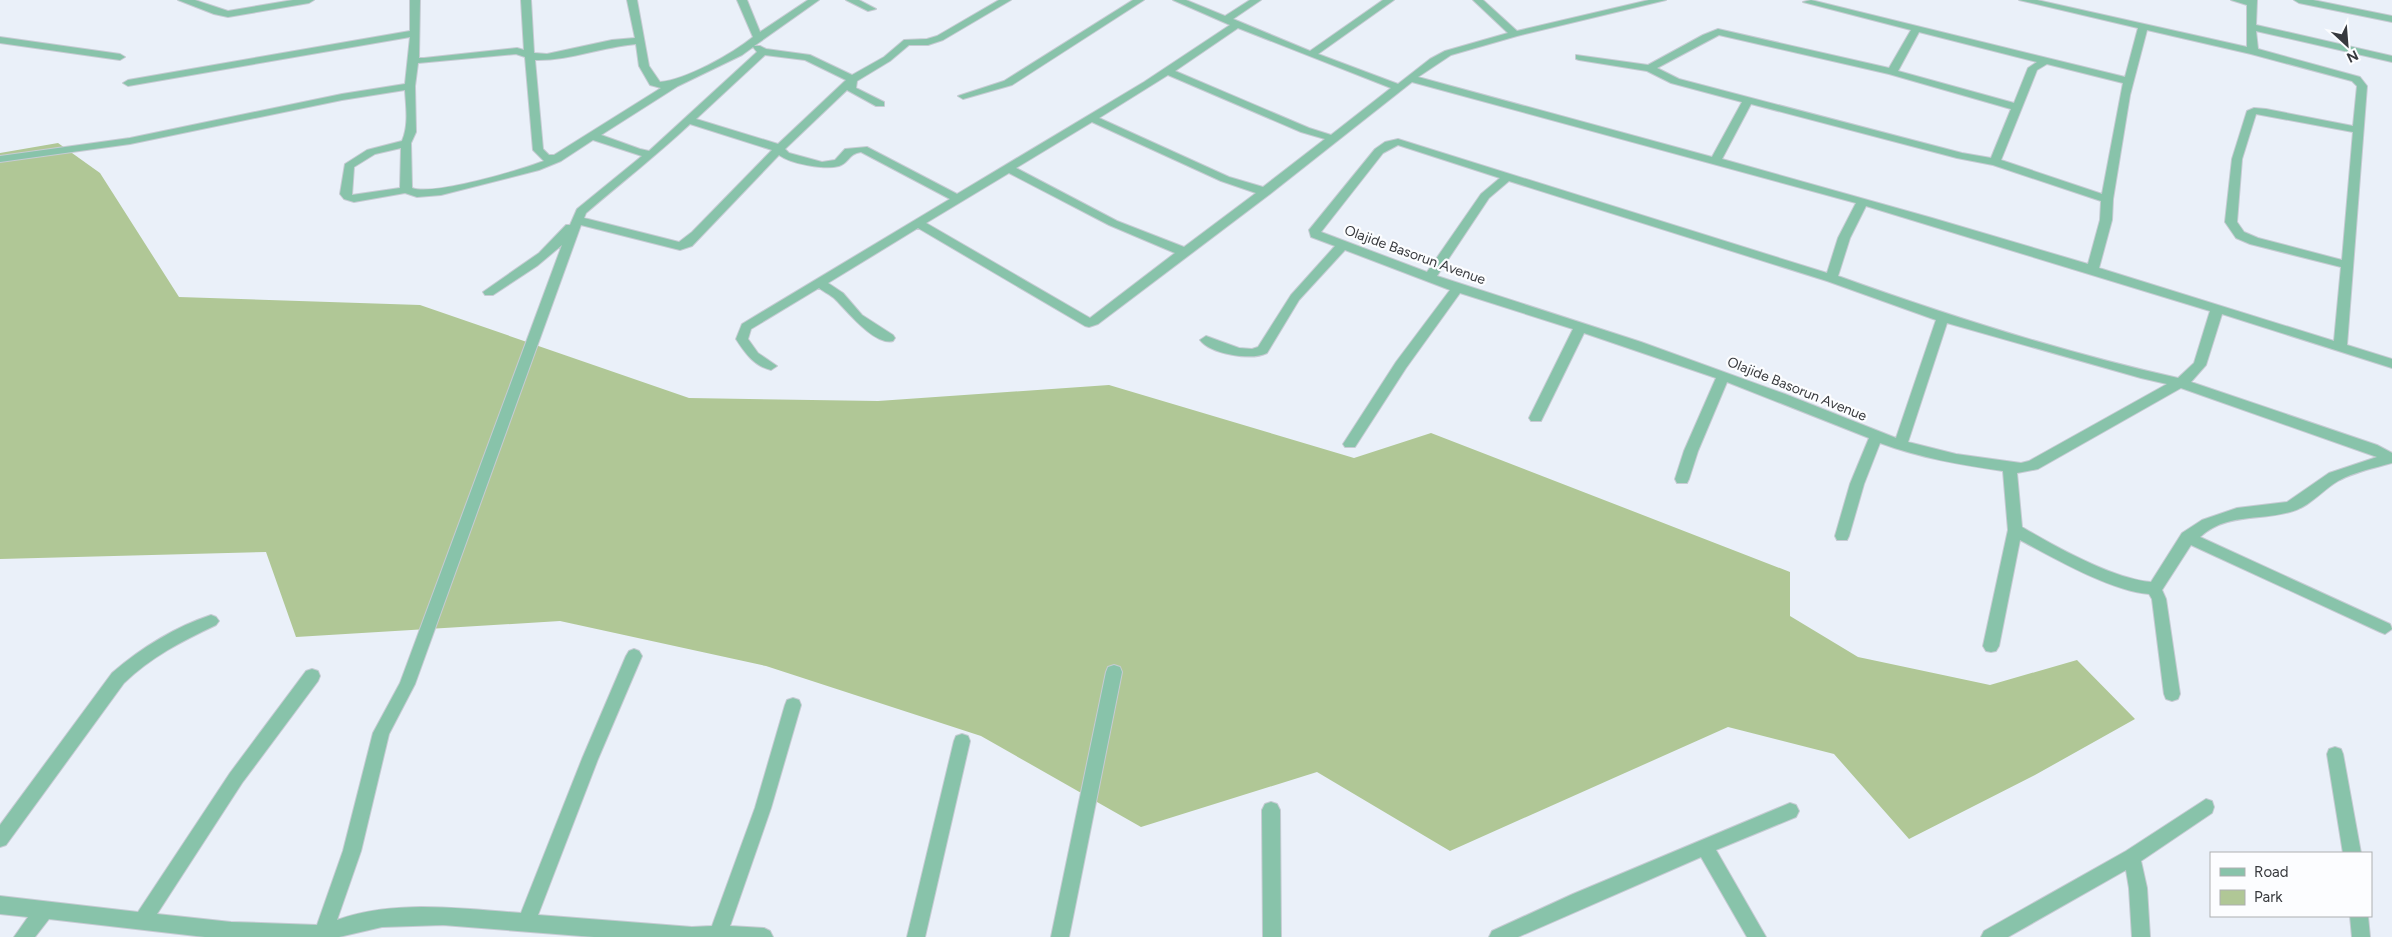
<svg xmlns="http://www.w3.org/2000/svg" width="2392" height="937" font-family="Figtree,sans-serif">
<rect width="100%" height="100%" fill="#eaf0f9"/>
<path fill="#b0c796" d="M58 143 100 173 179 297 420 305 689 398 878 401 1109 385 1354 458 1431 433 1790 572V616L1858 657 1990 685 2077 660 2135 719 2035 775 1909 839 1834 754 1728 727 1450 851 1317 772 1141 827 981 736 766 666 560 621 296 637 266 552 0 559V153Z"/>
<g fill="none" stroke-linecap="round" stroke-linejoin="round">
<defs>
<path id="minor" d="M178 0H195L228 11 293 0H314L309 3 228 17 214 14Z
M410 0H420L419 58H424L517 48 524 50 521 0H531L534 53 547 54 612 40 635 38 627 0H637L649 66 660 82C686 80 732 54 753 37L737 0H747L760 32 808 0H819L754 46H760L766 49 810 55 852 75 884 57 904 40 927 39 937 36 999 0H1011L943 40 928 45H909L890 61 857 81 856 88 884 102V106H876L847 90 785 149 789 153 822 162 835 160 845 149 867 147 957 194 1144 82 1230 25 1173 0H1186L1225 16 1250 0H1261L1233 19 1310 51 1383 0H1394L1318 54 1398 84 1430 59 1445 51 1508 33 1473 0H1483L1517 31 1649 0H1666L1517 36 1451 55 1418 77 1712 157 1742 102 1671 83 1647 71 1579 60 1576 59V55L1648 65 1703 35 1718 29 1889 68 1911 30 1803 2 1811 0 2125 77 2138 28 2019 0H2037L2247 47V5L2231 0H2257L2256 25 2392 56V62L2256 31 2258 49 2360 77 2367 86 2347 345 2392 359V368L2222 314 2206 365 2191 382 2377 445 2392 453V463C2374 468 2354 472 2338 481 2321 491 2310 507 2290 512 2259 521 2226 513 2200 537L2390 624 2392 629 2385 634 2380 632 2191 545 2162 590 2166 599 2180 694 2178 699 2172 701 2166 699 2164 694 2152 599 2149 594C2111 591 2054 558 2020 540L1999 646 1996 651 1991 652 1986 651 1983 646 2008 530 2003 471C1962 465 1920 458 1880 443L1864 484 1849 536 1847 540H1837L1835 536 1850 484 1869 438 1727 382 1698 451 1689 479 1687 483H1677L1675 479 1684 451 1716 378 1584 333 1541 421H1531L1529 418 1573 329 1460 293 1406 368 1355 447H1345L1343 444 1345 441 1396 362 1450 290 1345 250 1299 300 1267 353C1252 361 1210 354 1200 340L1206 336 1239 348 1252 349 1258 347 1291 295 1335 246 1311 237 1309 230 1375 149 1385 142 1398 139 1827 273 1838 238 1856 203 1412 82 1270 194 1098 324 1089 327 1085 326 918 228 828 283 843 293 862 315 893 335 895 338 893 341C875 346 847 311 835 299 831 295 824 292 819 288L751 329 748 339 758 353 777 366 771 370C754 366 745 353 736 339L742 324 950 199 861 152C848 154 849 163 839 166 825 170 791 164 779 155L692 246 680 250 581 225 415 684 389 734 361 851 337 920C395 899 460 909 521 913L582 759 626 656 629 651 634 649 639 651 642 656 598 759 538 915 692 927 712 926 755 808 785 705 787 700 793 698 799 700 801 705 771 808 730 926 764 928 770 931 773 937H594L443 925 382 927 339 937H205L49 919 35 937H14L28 917 0 914V896L138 912 230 773 306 671 312 669 318 671 320 676 318 681 242 783 157 914 231 922 317 925 343 851 373 733 400 683 562 245 537 266 493 295H485L483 292 539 253 566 225H570L577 209 642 156 593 140 561 161 539 170 441 195 417 197 405 193 354 202 344 199 340 194 345 164 367 150 402 141C409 125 406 107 405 90L342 100 130 144 0 162V156L130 138 342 94 405 84 410 37 128 86 123 83 128 80 410 31ZM1238 28 1391 88 1331 135 1309 128 1175 71ZM2147 30 2251 54 2352 81 2357 86 2353 126 2266 109 2254 108 2247 111 2232 159 2225 222 2236 238 2250 244 2341 267 2334 341 2099 268 2112 220 2113 199 2130 95ZM1919 32 2037 62 2028 68 2014 103 1898 71ZM1719 35 1889 74 2011 109 1991 158 1962 153 1679 79 1657 68ZM636 44 639 66 650 85 661 88 554 155H549L543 149 535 60C568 61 602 47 636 44ZM753 47 757 52 649 151 640 149 601 135 678 86 742 55ZM516 54 525 57 533 150 544 161C520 170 434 196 412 188L411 143 416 132 415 86 418 63ZM765 55 805 60 846 80 778 144 696 119ZM2047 64 2123 83 2102 194 2001 160 2037 70ZM1168 75 1301 132 1325 139 1263 187 1229 177 1099 118ZM1751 104 1957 158 1993 165 2101 201 2100 220 2088 264 1932 218 1722 159ZM2256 114 2353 132 2342 260 2258 238 2244 232 2237 222 2242 159ZM1092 122 1221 181 1256 193 1184 247 1117 221 1016 168ZM690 124 772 150 692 232 679 242 584 218 586 213C621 183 657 155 690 124ZM1398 145 1500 178 1481 194 1427 272 1321 232 1383 153ZM401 148 400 188 352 195 354 167 375 154ZM1009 173 1109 225 1175 253 1090 318 926 223ZM1509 181 1827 281 1936 320 1896 438 1785 394 1641 342 1437 276 1489 198ZM1866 206 2210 311 2194 363 2178 378C2062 352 1949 316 1838 276L1850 238ZM1947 323 2141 378 2167 384 2029 461 2021 463 1956 454 1908 442ZM2181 388 2377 457 2329 473 2287 502 2237 508 2202 520 2182 533 2151 582C2113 579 2056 547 2022 527L2017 473 2038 469Z
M846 0H859L876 9 868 11Z
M1133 0H1144L1012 85 963 99 958 96 1004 81Z
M2294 0H2313L2392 16V22L2299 3Z
M0 37 120 54 125 57 120 60 0 43Z
M211 615 216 617 219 621 216 625C182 641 151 657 124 683L6 845 0 847V825L112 673C141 648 175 627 211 615Z
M1114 665 1120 667 1122 672 1069 937H1051L1106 672 1108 667Z
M962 734 968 736 970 741 925 937H907L954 741 956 736Z
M2335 747 2341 749 2343 754 2361 853H2343L2327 754 2329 749Z
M2206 799 2212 801 2214 807 2212 813 2141 861 2147 888 2150 937H2132L2129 888 2126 870 2008 937H1981L1984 931 2126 851Z
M1271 802 1277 804 1280 810 1281 937H1263L1262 810 1265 804Z
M1790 803 1796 805 1799 811 1796 817 1716 850 1766 937H1747L1701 857 1518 937H1489L1492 931 1573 894Z
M2350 916H2368L2370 937H2352Z"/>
</defs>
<use href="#minor" stroke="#c6cbd3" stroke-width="2"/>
<use href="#minor" fill="#88c3aa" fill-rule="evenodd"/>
</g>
<g text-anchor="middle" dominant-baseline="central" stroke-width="4.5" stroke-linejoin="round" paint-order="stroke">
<g font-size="14" fill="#37393d" stroke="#fcfdff">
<text transform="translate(1415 255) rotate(20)">Olajide Basorun Avenue</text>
<text transform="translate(1797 389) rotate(22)">Olajide Basorun Avenue</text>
</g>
</g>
<rect x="2210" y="852" width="162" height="65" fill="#fcfdff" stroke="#adafb1"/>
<rect x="2220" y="868" width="25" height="8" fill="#88c3aa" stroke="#adafb1"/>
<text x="2254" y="877" font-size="15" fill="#37393d">Road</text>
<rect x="2220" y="890" width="25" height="15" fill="#b0c796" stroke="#adafb1"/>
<text x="2254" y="902" font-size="15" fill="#37393d">Park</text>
<g transform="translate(2347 45) rotate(154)" stroke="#fcfdff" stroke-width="4" paint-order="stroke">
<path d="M0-4L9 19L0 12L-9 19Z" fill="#37393d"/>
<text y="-8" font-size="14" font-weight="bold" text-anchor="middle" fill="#37393d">N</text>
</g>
</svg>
